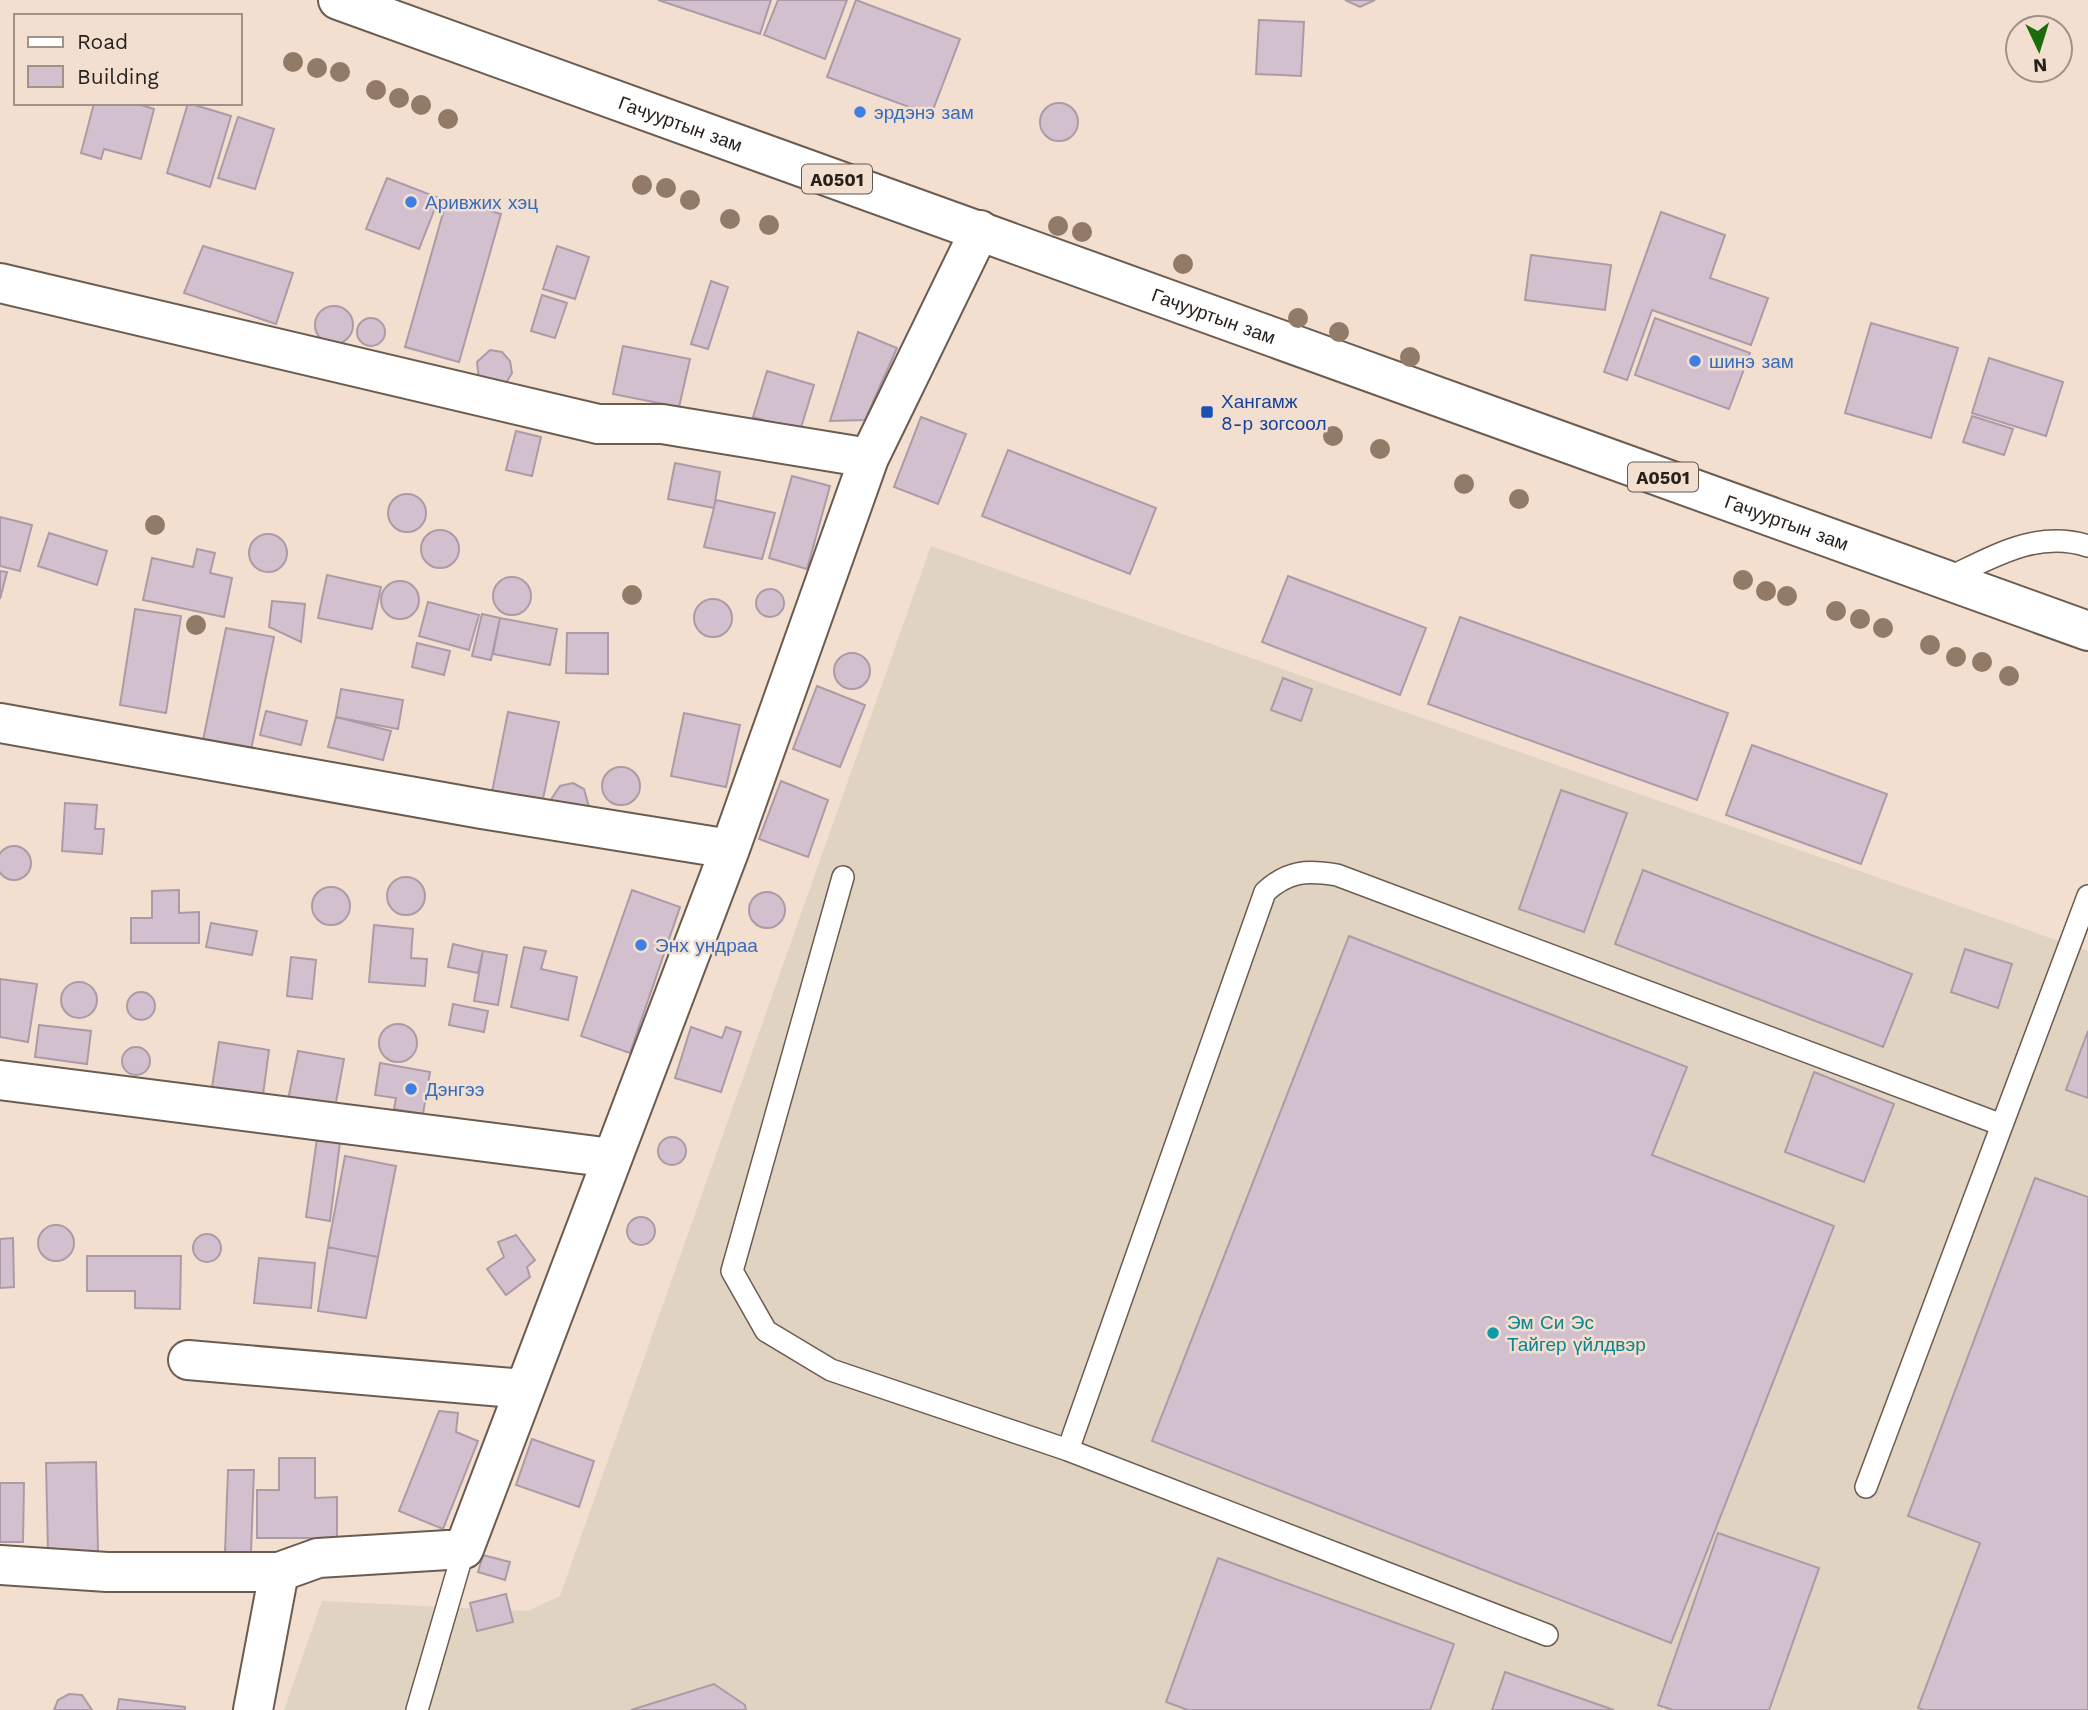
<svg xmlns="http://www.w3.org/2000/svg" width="2088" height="1710" font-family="'Work Sans',sans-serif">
<rect width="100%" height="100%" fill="#f2dfd0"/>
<path fill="#e1d3c1" d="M931 546 2088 951V1710H284L322 1601 528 1611 560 1596Z"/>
<path fill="#d3c0ce" stroke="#ad9aa7" stroke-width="2" d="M658 0H771L760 34Z
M778 0H847L825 59 764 35Z
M856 0 960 39 931 115 827 77Z
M1345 0H1375L1360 7Z
M1259 20 1304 22 1301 76 1256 74Z
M1040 122a19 19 0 1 1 38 0a19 19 0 1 1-38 0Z
M94 103H134L154 109 141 159 104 149 101 159 81 153Z
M188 103 231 116 210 187 167 173Z
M238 117 274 129 255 189 218 178Z
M387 178 439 198 419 249 366 229Z
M447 199 501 214 459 362 405 347Z
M1661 212 1725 235 1710 278 1768 298 1751 345 1652 310 1627 380 1604 372Z
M203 246 293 273 276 324 184 293Z
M557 246 589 257 575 299 543 289Z
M1531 255 1611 265 1605 310 1525 300Z
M711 281 728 287 708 349 691 344Z
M542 295 567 303 555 338 531 331Z
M315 325a19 19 0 1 1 38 0a19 19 0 1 1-38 0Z
M1655 318 1750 353 1729 409 1635 375Z
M357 332a14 14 0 1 1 28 0a14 14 0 1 1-28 0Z
M1871 323 1958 348 1931 438 1845 413Z
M858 332 897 348 865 420 830 421Z
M623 346 690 359 679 407 613 394Z
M490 350 502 352 510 361 512 373 506 383 479 380 477 362Z
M1989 358 2063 382 2046 436 1972 413Z
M767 371 814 385 800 431 753 417Z
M1972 416 2013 429 2004 455 1963 442Z
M921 417 966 434 938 504 894 487Z
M516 431 541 437 532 476 506 470Z
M1008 450 1156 508 1130 574 982 516Z
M675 463 720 472 714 508 668 499Z
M792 476 830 486 807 569 769 558Z
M388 513a19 19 0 1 1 38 0a19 19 0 1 1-38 0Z
M716 500 775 513 762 559 704 547Z
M0 517 32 525 20 571 0 566Z
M421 549a19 19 0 1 1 38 0a19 19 0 1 1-38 0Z
M49 533 107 551 97 585 38 566Z
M249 553a19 19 0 1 1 38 0a19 19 0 1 1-38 0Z
M197 549 215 553 210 573 232 578 224 617 143 600 152 558 193 567Z
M0 571 7 572 0 599Z
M327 575 381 587 372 629 318 618Z
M1288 576 1426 628 1400 695 1262 642Z
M493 596a19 19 0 1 1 38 0a19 19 0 1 1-38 0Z
M381 600a19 19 0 1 1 38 0a19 19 0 1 1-38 0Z
M756 603a14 14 0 1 1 28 0a14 14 0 1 1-28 0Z
M694 618a19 19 0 1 1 38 0a19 19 0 1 1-38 0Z
M272 601 305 604 301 642 269 627Z
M428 602 479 615 469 650 419 636Z
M135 609 181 616 166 713 120 705Z
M482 614 500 618 491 660 472 656Z
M1460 617 1728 713 1697 800 1428 704Z
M500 618 557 629 550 665 493 654Z
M226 628 274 637 250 755 202 745Z
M567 633H608V674L566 673Z
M417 643 450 651 444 675 412 667Z
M834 671a18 18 0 1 1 36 0a18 18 0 1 1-36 0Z
M1283 678 1312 689 1301 721 1271 710Z
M817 686 865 705 840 767 793 749Z
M341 689 403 700 398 729 336 717Z
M266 711 307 721 301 745 260 735Z
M508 712 559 722 540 813 490 802Z
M684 713 740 725 726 787 671 776Z
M336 717 391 731 383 760 328 747Z
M1752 745 1887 794 1861 864 1726 815Z
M602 786a19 19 0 1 1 38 0a19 19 0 1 1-38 0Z
M781 781 828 800 808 857 759 839Z
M573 783 584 789 589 807 550 801 560 786Z
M1561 790 1627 813 1584 932 1519 909Z
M65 803 97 805 95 829H104L102 854 62 851Z
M-3 863a17 17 0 1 1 34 0a17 17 0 1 1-34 0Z
M1643 870 1912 974 1883 1047 1615 944Z
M387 896a19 19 0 1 1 38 0a19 19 0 1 1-38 0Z
M312 906a19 19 0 1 1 38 0a19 19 0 1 1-38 0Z
M179 890V913L199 912V943H131V918H152V891Z
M632 890 680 907 630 1053 581 1036Z
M749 910a18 18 0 1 1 36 0a18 18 0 1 1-36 0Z
M211 923 257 931 252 955 206 947Z
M374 925 413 929 411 958 427 959 425 986 369 982Z
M1349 936 1687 1067 1652 1155 1834 1226 1671 1643 1152 1441Z
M453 944 483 951 478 973 448 967Z
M524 947 546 951 541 969 577 977 568 1020 511 1007Z
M1965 949 2012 964 1998 1008 1951 992Z
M483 951 507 955 498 1005 474 1001Z
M291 957 316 960 312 999 287 996Z
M0 979 37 984 28 1042 0 1037Z
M61 1000a18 18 0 1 1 36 0a18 18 0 1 1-36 0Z
M127 1006a14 14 0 1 1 28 0a14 14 0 1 1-28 0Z
M453 1004 488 1011 484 1032 449 1025Z
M379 1043a19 19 0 1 1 38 0a19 19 0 1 1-38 0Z
M39 1025 91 1031 87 1064 35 1057Z
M691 1027 722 1038 726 1027 741 1032 721 1092 675 1078Z
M2088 1031V1098L2066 1090Z
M219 1042 269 1050 262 1102 211 1094Z
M122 1061a14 14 0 1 1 28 0a14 14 0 1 1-28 0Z
M298 1051 344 1059 334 1113 287 1105Z
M380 1063 430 1072 423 1114 394 1109 396 1098 375 1095Z
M1814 1072 1894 1104 1864 1182 1785 1152Z
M318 1131 341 1134 330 1221 306 1217Z
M658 1151a14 14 0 1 1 28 0a14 14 0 1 1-28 0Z
M345 1156 396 1166 378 1257 328 1247Z
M2035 1178 2088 1197V1710H1924L1918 1708 1980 1543 1908 1516Z
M627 1231a14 14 0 1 1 28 0a14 14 0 1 1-28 0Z
M38 1243a18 18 0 1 1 36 0a18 18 0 1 1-36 0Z
M193 1248a14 14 0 1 1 28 0a14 14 0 1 1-28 0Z
M516 1235 535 1260 527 1267 530 1277 506 1295 487 1269 504 1257 498 1242Z
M13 1238 14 1287 0 1288V1239Z
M328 1247 378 1257 366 1318 318 1311Z
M87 1256H181L180 1309 135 1308V1291H87Z
M259 1258 315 1263 311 1308 254 1303Z
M439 1411 458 1413 456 1432 478 1441 443 1529 399 1511Z
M532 1439 594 1461 579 1507 516 1485Z
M279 1458H315V1498L337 1497V1538H257V1490H279Z
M96 1462 98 1551 48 1552 46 1463Z
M228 1470H254L251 1552H225Z
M0 1483H24L23 1542H0Z
M1718 1533 1819 1568 1769 1710H1673L1658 1705Z
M483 1555 510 1562 505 1580 478 1572Z
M1218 1558 1454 1644 1430 1710H1188L1166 1702Z
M506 1594 513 1622 477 1631 470 1603Z
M1505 1672 1614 1710H1492Z
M714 1684 745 1705 746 1710H631Z
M69 1694 82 1695 92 1710H54L58 1700Z
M119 1699 185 1707V1710H117Z"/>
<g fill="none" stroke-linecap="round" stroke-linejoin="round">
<defs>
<path id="lane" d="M1946 579C1991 558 2037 529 2088 546
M843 877 732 1271 766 1331 831 1370 1068 1450 1547 1635
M1068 1450 1265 892C1288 871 1306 870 1337 875L2002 1125
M1866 1487 2088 896
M417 1710 464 1549"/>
<path id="street" d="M0 283 598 424H662L869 458
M0 723 482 809 730 849
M0 1080 612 1158
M188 1360 524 1389
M0 1565 107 1572H279L318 1558 464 1549 730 849 869 458 980 230
M253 1710 279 1572"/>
<g id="highway">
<path id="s1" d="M338 0 2088 631"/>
</g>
</defs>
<use href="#lane" stroke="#6b5c4f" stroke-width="24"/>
<use href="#street" stroke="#6b5c4f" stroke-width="42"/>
<use href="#highway" stroke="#6b5c4f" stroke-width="42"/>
<use href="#lane" stroke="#fff" stroke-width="21"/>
<use href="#street" stroke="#fff" stroke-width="38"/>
<use href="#highway" stroke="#fff" stroke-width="38"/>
</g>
<g fill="#917a67">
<circle cx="293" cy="62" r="10"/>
<circle cx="317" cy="68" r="10"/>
<circle cx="340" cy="72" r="10"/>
<circle cx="376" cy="90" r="10"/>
<circle cx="399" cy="98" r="10"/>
<circle cx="421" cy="105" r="10"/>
<circle cx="448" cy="119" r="10"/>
<circle cx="642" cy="185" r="10"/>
<circle cx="666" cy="188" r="10"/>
<circle cx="690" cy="200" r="10"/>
<circle cx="730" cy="219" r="10"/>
<circle cx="769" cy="225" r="10"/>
<circle cx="1058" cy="226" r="10"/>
<circle cx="1082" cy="232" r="10"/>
<circle cx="1183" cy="264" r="10"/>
<circle cx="1298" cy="318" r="10"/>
<circle cx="1339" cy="332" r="10"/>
<circle cx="1410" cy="357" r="10"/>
<circle cx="1333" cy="436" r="10"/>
<circle cx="1380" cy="449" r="10"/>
<circle cx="1464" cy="484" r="10"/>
<circle cx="1519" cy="499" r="10"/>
<circle cx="155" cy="525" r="10"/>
<circle cx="1743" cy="580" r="10"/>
<circle cx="1766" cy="591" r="10"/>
<circle cx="632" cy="595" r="10"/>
<circle cx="1787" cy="596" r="10"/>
<circle cx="1836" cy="611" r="10"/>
<circle cx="1860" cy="619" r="10"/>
<circle cx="196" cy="625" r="10"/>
<circle cx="1883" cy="628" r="10"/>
<circle cx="1930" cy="645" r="10"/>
<circle cx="1956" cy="657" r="10"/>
<circle cx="1982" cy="662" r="10"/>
<circle cx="2009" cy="676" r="10"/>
</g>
<g fill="#3f7fe0" stroke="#f2dfd0" stroke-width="2.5">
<circle cx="860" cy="112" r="7"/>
<circle cx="411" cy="202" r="7"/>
<circle cx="1695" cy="361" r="7"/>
<circle cx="641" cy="945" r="7"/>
<circle cx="411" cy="1089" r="7"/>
</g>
<rect fill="#1a4fb4" stroke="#f2dfd0" stroke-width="2.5" x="1200" y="405" width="14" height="14" rx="3.5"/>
<circle fill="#0f9aa8" stroke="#f2dfd0" stroke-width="2.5" cx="1493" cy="1333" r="7"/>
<g text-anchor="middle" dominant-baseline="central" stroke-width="5" stroke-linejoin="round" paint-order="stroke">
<g fill="#f2dfd0" stroke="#635951" stroke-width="2">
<rect x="802" y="164.5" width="70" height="29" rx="5"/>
<rect x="1628" y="462.5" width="70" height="29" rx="5"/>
</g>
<g font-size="18" font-weight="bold" fill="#261f1a">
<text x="837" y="179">A0501</text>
<text x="1663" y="477">A0501</text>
</g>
<g font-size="19" fill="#366cbe" stroke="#f2dfd0" text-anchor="start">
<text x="874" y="112">эрдэнэ зам</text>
<text x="425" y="202">Аривжих хэц</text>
<text x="1709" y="361">шинэ зам</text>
<text x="655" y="945">Энх ундраа</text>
<text x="425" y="1089">Дэнгээ</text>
</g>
<g font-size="19" fill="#261f1a" stroke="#f2dfd0">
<text stroke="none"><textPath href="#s1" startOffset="364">Гачууртын зам</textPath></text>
<text stroke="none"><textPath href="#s1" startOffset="931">Гачууртын зам</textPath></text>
<text stroke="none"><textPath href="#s1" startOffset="1540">Гачууртын зам</textPath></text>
</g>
<g font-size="19" fill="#164399" stroke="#f2dfd0" text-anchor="start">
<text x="1221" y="401">Хангамж<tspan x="1221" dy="22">8-р зогсоол</tspan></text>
</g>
<g font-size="19" fill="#0d838f" stroke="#f2dfd0" text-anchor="start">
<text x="1507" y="1322">Эм Си Эс<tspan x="1507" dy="22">Тайгер үйлдвэр</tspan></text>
</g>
</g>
<rect x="14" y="14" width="228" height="91" fill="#f2dfd0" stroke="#a09287" stroke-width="2"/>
<rect x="28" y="37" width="35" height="10" fill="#ffffff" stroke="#a09287" stroke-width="2"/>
<text x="77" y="49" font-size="21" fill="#261f1a">Road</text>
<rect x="28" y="66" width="35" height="21" fill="#d3c0ce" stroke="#a09287" stroke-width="2"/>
<text x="77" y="84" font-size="21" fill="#261f1a">Building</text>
<g transform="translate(2039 49) rotate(176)"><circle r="33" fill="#f2dfd0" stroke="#a09287" stroke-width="2"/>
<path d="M0-5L12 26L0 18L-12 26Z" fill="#1e6b0c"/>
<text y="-10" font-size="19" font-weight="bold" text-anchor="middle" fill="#261f1a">N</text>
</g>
</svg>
